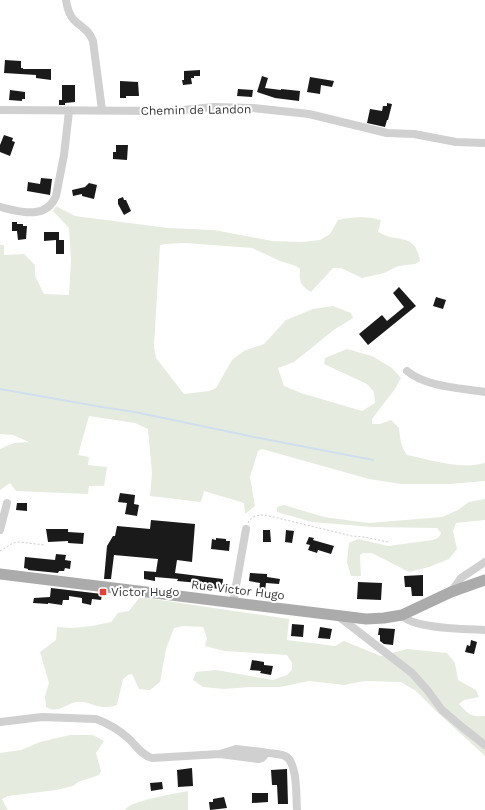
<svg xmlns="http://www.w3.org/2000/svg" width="485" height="810" font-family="'Work Sans',sans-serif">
<rect width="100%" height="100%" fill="#fff"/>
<path fill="#e5ecdf" d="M56 206 75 216 168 228 214 230 272 241 302 242 320 240 330 234 338 220C353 217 366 216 381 220L378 232C398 244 415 231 420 261L415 264 398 266 384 273 362 278 341 268H333L311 292C300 285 299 282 300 269L296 266 280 261 252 248 185 243 165 244 160 245 154 346 156 358 184 394 209 391 216 388 232 360 244 351 264 344 286 320 313 309 333 306 351 313 353 318 335 329 294 362 278 368 284 386 301 393 362 411 375 403 374 392 367 384 324 364 325 358 347 349 372 356 392 368 401 378 395 389 372 419V424H380L391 420 399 428C400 438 401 447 407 455 432 460 460 470 485 463V481L450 484H401L369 479 262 449 258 451 250 477 255 506 245 514 244 503 204 491 201 502 150 496 152 473 148 429 135 423 89 416 78 455 89 457 88 465 107 467 104 486H89L88 494 16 491 10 483 0 490V449L14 443 29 442 13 435 0 434V245H4V255L24 254 35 265V276L44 294 69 295 71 260 69 228 53 211Z
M485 499V520L456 523 453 531 457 549 449 559 429 567 409 572 372 553H363L360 555 361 576H351L347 562 349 543 358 539 388 546 433 540 439 537 441 533 437 528 372 527 312 522 277 512V507L284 505 324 517 369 523 442 517 458 510 469 502Z
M140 597 289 619 287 640 335 646 344 641 381 656 407 649 447 653 455 663 458 680 476 690 479 697 464 700 459 704C468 714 471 717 485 716V756L435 710 416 691 401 682 365 681 344 685 309 681 280 687H250L224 689 203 687 193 680 196 672 216 670 273 680 287 675 292 670V663L287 655 224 651 205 646 207 638 203 627 183 626 174 628 166 649 160 682 150 690 139 689 132 674 128 675 123 679 117 705C114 706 110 707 107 707 97 708 86 700 76 702 64 705 58 714 46 707L45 696 49 683 40 652 56 640 57 627 72 628 92 626 111 622 118 613 129 611Z
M70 735H93L104 741 96 753 101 771 99 775 78 782 73 786 56 790 8 796 2 799 5 805 8 810H0V753L21 750 40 742Z
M188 791V810H125C131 800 175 794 188 791Z"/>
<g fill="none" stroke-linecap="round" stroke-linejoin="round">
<path stroke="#cfdfee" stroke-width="2" d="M0 389 102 407 135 412 254 437 373 460"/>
</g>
<path fill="#1a1a1a" d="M5 60 21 61V68H23V69H51V80L36 78V75L4 73Z
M200 70V76H194V78H191L192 84 183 85 182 80H184V71Z
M262 76 268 78 265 88 281 90V89L300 91 299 101 275 98 257 92Z
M310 77 334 81 332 87 321 85 320 94 307 92Z
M120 81 138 82 139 96H126V98H120Z
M62 85H75V102L65 103V105H59V100H62Z
M238 89 253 90 252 97 237 96Z
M10 90 25 92V99H22V101L9 100Z
M387 103 392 104 388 120H387L385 127 367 123 370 109 382 111 383 106H387Z
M4 135 13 138 12 141 15 142 10 156 0 152V145Z
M116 145H128L127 160 113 159V152H116Z
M41 178 52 179 50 195 27 191 28 182 40 184Z
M89 183 97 185 94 199 82 196V194L73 196 72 190 85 187Z
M123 197 124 200H126L131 211 124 215 118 204V199Z
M12 222H17V224H23V226H27L26 239 18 240 17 231H12Z
M44 232H59V240H64V254H56V240L44 241Z
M399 287 416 306 368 345 359 334 382 315 387 321 404 307 393 293Z
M436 297 446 300 443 309 433 306Z
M120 493 135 495 134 504 139 505 137 516 125 514 127 503 118 502Z
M17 503H27V511L16 510Z
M151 520 195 524 192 562 177 560 175 573 223 579 222 589 210 588V584L177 581 178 579 155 577V581L144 579V571L156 572 158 559 114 555 111 579H104L107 546 113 536H115L117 526 150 529Z
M46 529H68V532L84 533 83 544 68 543V541L48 542Z
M263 530H270L271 542H263Z
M286 530 294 531 292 543 285 542Z
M309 537 314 538 313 540 334 546 331 554 318 550 317 553 308 550 310 545 306 544Z
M216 538 226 539V541H230L229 551 211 549 212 539 216 540Z
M56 554 66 555 65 560 71 561 70 569 65 568 64 571H59L58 573 28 570V569L24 568 25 557 55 560Z
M250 573 267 574V577L280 579 279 584 266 583 265 591H259L260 583 249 581Z
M423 575V596H412L411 587H405L404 576Z
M358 582 382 583 381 600 357 599Z
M51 588 102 594 101 600 92 599 91 605 82 603V598L69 596V600H63L62 605 48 603V604L33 603 34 598 50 597Z
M292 624 304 625 303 637 291 636Z
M320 627 332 629 330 639 318 638Z
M379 628 395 629 393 645 384 644 380 641V635H378Z
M471 640 477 642 474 654 465 652 467 645 470 646Z
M252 660 264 662V665L273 666 271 675 260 673 261 671 250 670Z
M192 768 193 786 178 787 177 770Z
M287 769 288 804H278L277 785H272L271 770Z
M162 782 163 789 151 791 150 783Z
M252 793H268V802L252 803Z
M224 797 227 808 210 810 209 802H213V799Z"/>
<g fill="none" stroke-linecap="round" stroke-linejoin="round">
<path stroke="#cdcdcd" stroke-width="1" stroke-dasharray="2 2" stroke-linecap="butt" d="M248 523C250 516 259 515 265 515L352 536 364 537 388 542
M0 551 13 543 19 542 45 545"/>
<path stroke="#d0d0d0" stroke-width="8" d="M66 0C67 7 69 15 74 20 82 28 89 30 93 41L102 110
M0 110 172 111 214 107 253 108 309 114 387 133 414 134 456 142 485 143
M0 207C21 212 46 220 56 196L64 155 69 111
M407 371C426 387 461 388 485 392
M0 530 7 503
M451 592 461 578 485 562
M233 603 246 529
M402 615C412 629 467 629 485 630
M338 616 412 673 428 691 442 710 462 727 485 745
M0 722 42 717 96 719C107 723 119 730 128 738 136 745 141 755 152 758L220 754 259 759 262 758 264 756 263 752 236 749 220 754
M263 752C270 754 279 753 285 756 298 762 296 798 297 810"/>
<path stroke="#ababab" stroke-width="11" d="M0 574 366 619 384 618 402 615 451 592 485 580"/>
</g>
<rect fill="#e43f3a" stroke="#fff" stroke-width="1.5" x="99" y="588" width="8" height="8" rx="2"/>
<g text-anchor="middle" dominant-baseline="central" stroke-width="4" stroke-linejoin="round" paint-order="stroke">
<g font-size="12" fill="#333" stroke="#fff">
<text transform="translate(196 110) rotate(-1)">Chemin de Landon</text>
<text transform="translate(238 590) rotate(7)">Rue Victor Hugo</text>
</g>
<g font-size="12" fill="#333" stroke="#fff" text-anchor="start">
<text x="111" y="592">Victor Hugo</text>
</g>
</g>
</svg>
